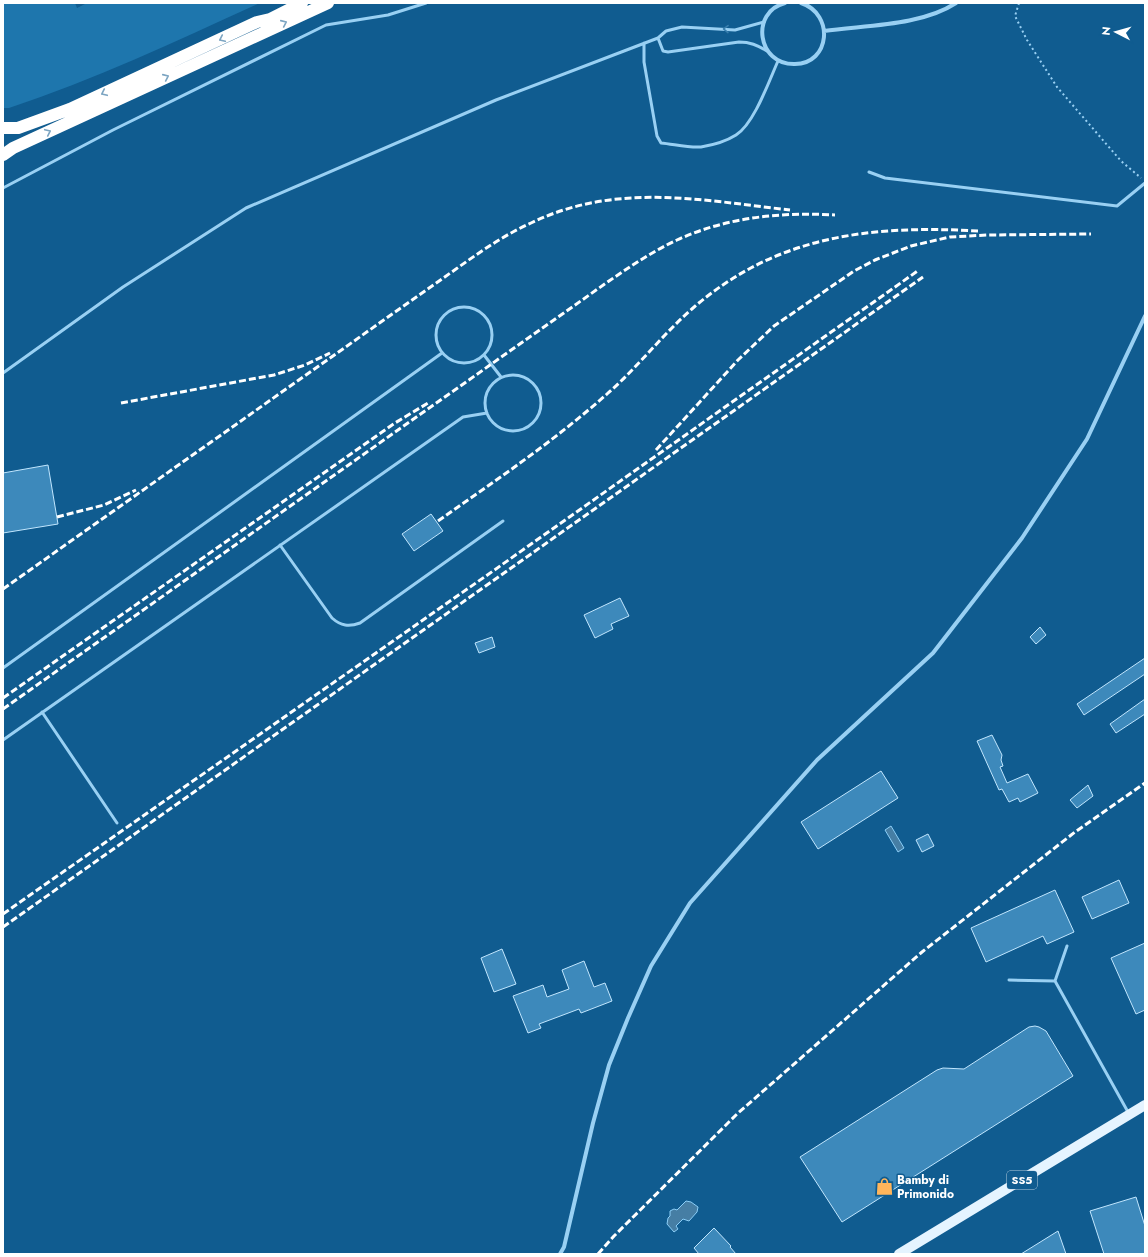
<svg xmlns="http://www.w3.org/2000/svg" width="1148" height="1257" font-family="Jost,sans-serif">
<rect width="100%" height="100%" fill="#105c90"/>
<path fill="#1e76ad" d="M3 3H75L77 8 87 3H260C178 40 95 80 9 108H3Z"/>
<path fill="#467ea4" stroke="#8bcef7" d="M891 826 904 848 898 852 885 830Z
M686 1201 691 1202 698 1207 697 1212 689 1221 683 1219 676 1226 678 1229 674 1232 667 1224 668 1218 670 1216V1211L674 1209 677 1210Z"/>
<path fill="#3d89bb" stroke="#c1e6fe" d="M48 465 58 524 3 533V473Z
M431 514 443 531 414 551 402 534Z
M620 598 629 616 611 624 613 629 595 638 584 615Z
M1040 627 1046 635 1036 644 1030 637Z
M492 637 495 647 479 653 475 643Z
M1145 658V674L1084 715 1077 704Z
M1145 699V714L1116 733 1110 724Z
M992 735 1002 755 1001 760 1003 766 1000 767 1007 783 1028 774 1038 793 1020 802 1018 798 1009 802 1002 789 999 790 977 741Z
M881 771 898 798 818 849 801 822Z
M1088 785 1093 796 1077 808 1070 800Z
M928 834 934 846 922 852 916 840Z
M1119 880 1129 903 1092 919 1082 897Z
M1055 890 1074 932 1047 944 1043 936 986 962 971 928Z
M1145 943V1010L1136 1014 1111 958Z
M502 949 516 984 494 992 481 958Z
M584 961 594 987 605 983 612 1001 581 1013 579 1009 539 1024 541 1028 528 1033 513 996 543 985 547 997 569 989 562 970Z
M1035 1026 1039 1027 1046 1031 1073 1076 842 1222 800 1157 937 1070 943 1068 964 1069 1029 1027Z
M1136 1197 1145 1226V1254H1104L1090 1211Z
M714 1228 731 1246 730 1247 736 1254H699L694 1248Z
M1058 1231 1066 1254H1021Z"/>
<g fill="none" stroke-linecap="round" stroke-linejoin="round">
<path stroke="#99d0f3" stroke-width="2" stroke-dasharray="2 3" stroke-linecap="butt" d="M1019 3 1015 16 1027 40 1057 87 1121 161 1141 178"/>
<path stroke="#99d0f3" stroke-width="3" d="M764 22 735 30 682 27 666 31 658 38 663 51 668 52 739 42C750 42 757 45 767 51
M644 43V62L657 136 661 143C673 144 688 148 701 147 713 145 725 142 736 135 754 124 769 81 778 61
M869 172 885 178 1117 206 1145 183
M3 188 113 130 326 25 388 15 426 3
M436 335a28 28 0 1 1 56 0a28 28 0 1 1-56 0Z
M484 355 501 377
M3 373 123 287 246 208 496 100 658 38
M485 403a28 28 0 1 1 56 0a28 28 0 1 1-56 0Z
M280 545 332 618C341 626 349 627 360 623L503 521
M3 668 442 353
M42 712 117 823
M3 740 463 417 487 413
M1009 980 1055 981 1128 1112
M1055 981 1067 946"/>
<path stroke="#99d0f3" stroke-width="4" d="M785 3C750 12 757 65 795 64 830 64 835 14 801 3
M824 31C866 25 921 26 956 3
M560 1254 564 1247 593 1123 609 1065 628 1018 651 966 690 903 817 760 933 653 1022 538 1087 439 1145 316"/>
<path stroke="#e5f4ff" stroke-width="10" d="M899 1254 1145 1105"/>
<path stroke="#fff" stroke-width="12" d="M3 128H18L70 109 257 22 270 19 302 3
M3 155 13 148 328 3"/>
<path stroke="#fff" stroke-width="3" stroke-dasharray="7 3" stroke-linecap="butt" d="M121 403 274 375 305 365 330 353
M656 450 738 360 774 326 854 271 875 260 911 246 950 237 988 235 1091 234
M57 517 104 505 136 490
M438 521C495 481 554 441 607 394 637 368 662 335 693 308 777 235 871 225 978 231
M3 589 456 269C480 252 504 235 531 223 616 182 700 200 790 210
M3 698 395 423 428 403
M3 709 609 281C631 266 653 251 677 240 727 217 781 212 835 215
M3 914 493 571 919 270
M3 927 923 277
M598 1254 614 1236 737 1114 922 952 1075 832 1145 783"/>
</g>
<defs><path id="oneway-chevron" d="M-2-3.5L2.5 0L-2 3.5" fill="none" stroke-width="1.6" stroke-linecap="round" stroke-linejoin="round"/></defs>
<g stroke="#7ca5c2">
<use href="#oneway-chevron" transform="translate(284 23) rotate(-24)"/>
<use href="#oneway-chevron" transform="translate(222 39) rotate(155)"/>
<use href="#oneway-chevron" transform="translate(166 77) rotate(-24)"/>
<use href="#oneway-chevron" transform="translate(104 93) rotate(155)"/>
<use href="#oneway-chevron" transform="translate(48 132) rotate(-25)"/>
</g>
<use stroke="#397fae" href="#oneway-chevron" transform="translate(726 29) rotate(-179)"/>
<defs>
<symbol id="shop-bare" viewBox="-9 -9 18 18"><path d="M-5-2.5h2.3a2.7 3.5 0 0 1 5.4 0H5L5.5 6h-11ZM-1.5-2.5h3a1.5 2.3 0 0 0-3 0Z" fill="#ffb55b" stroke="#105c90" stroke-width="2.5" paint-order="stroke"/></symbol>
</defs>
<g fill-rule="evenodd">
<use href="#shop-bare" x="872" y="1174" width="25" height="25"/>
</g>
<g text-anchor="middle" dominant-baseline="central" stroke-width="3" stroke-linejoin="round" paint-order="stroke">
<rect fill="#105c90" stroke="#b7cede" stroke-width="1" x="1007" y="1171" width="30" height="18" rx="3"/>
<g font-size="11" font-weight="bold" fill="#fff">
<text x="1022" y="1180">SS5</text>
</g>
<g font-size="12" font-weight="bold" fill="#fff" stroke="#105c90" text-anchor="start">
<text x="897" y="1180">Bamby di<tspan x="897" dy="14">Primonido</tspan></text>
</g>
</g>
<rect width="1148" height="1257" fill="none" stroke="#ffffff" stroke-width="8"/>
<g transform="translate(1116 32) rotate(276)" stroke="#105c90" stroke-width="3" paint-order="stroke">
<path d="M0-3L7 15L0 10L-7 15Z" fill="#ffffff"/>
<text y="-6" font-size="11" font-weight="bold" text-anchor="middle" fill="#ffffff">N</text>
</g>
</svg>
